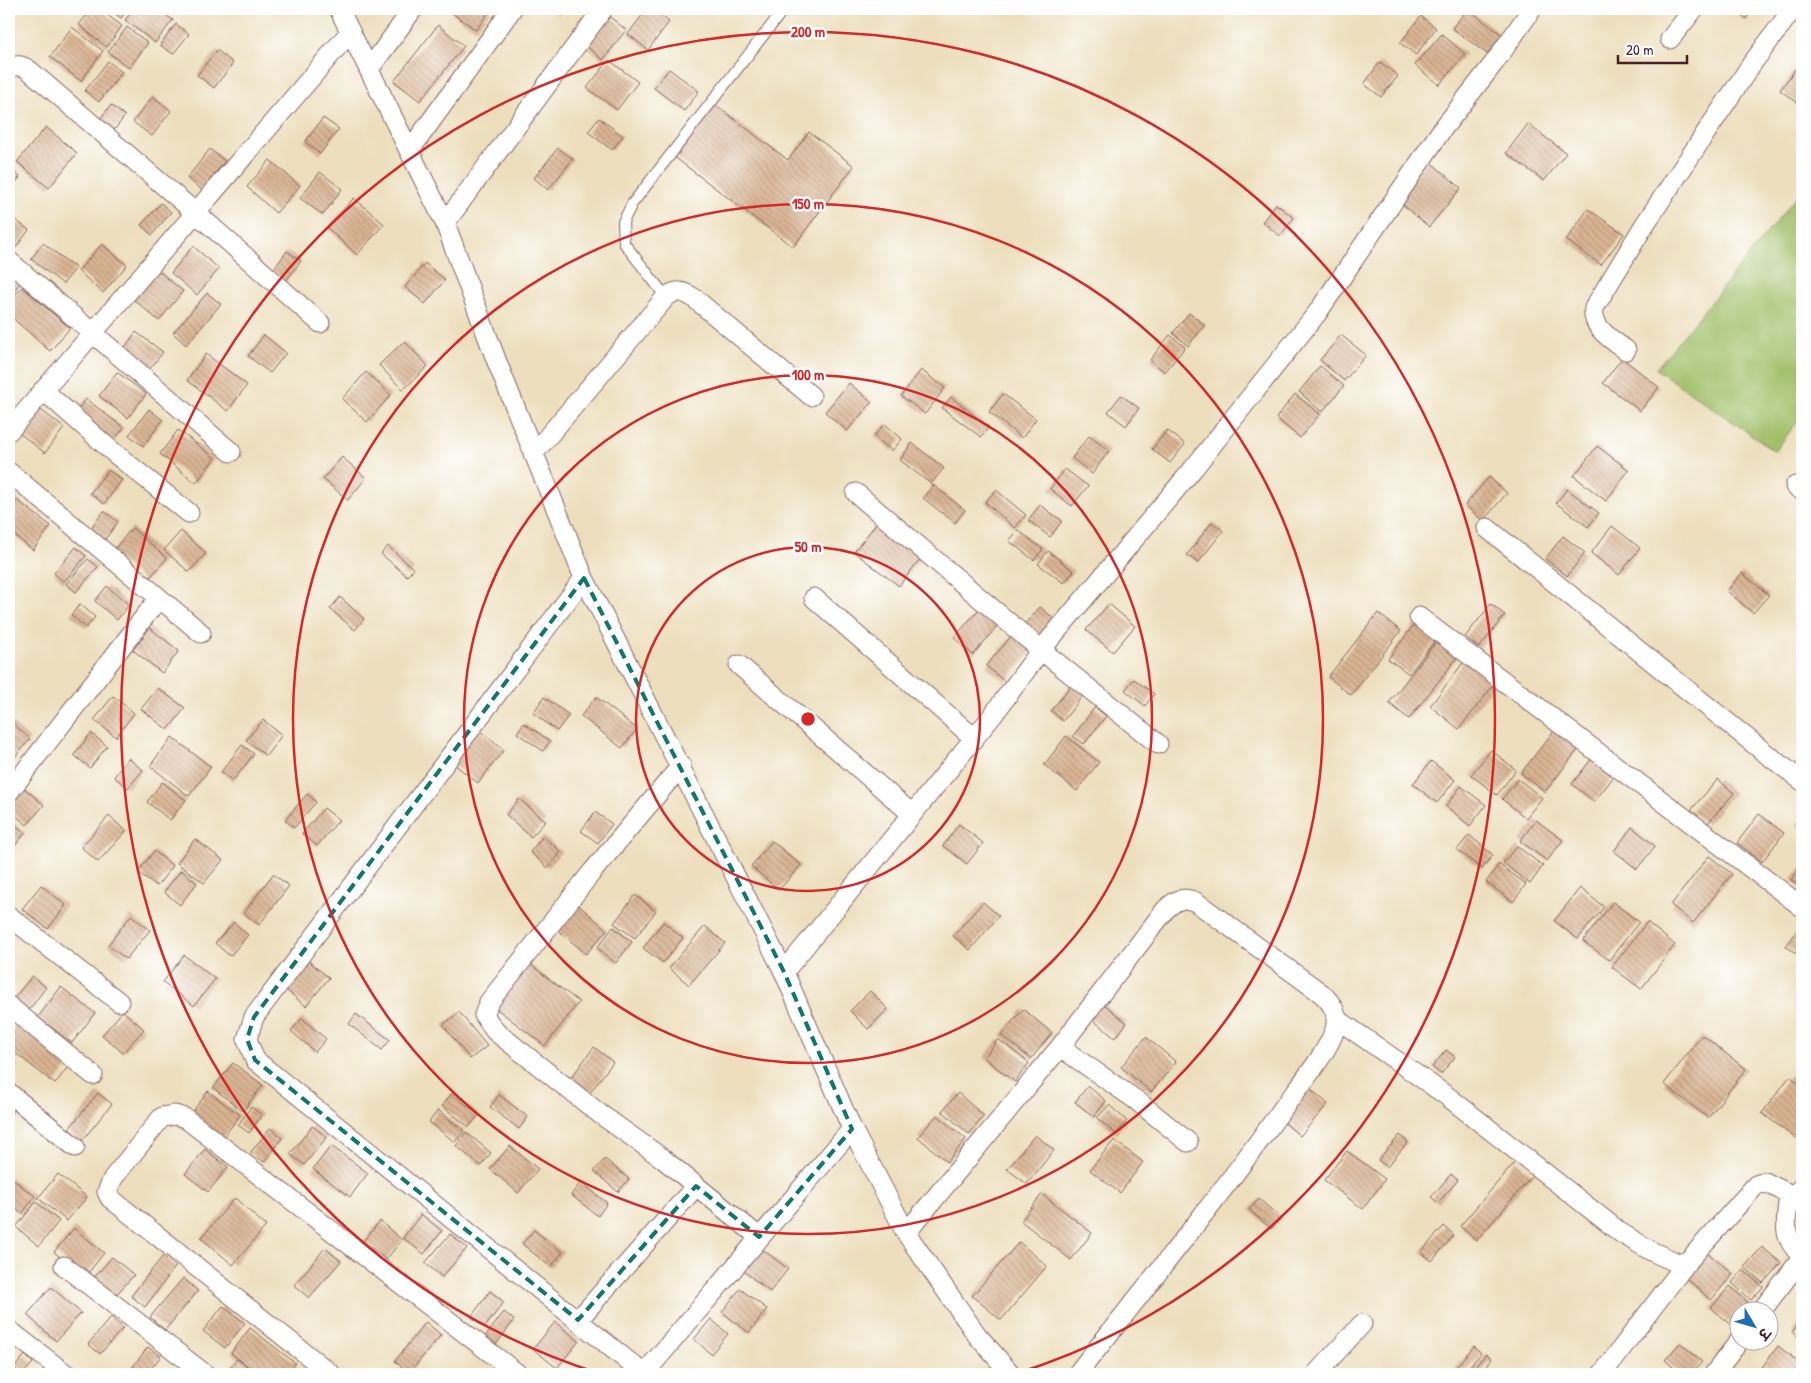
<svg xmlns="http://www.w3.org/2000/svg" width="1811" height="1383" font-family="'Patrick Hand','Playpen Sans Deva',sans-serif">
<defs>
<pattern id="building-back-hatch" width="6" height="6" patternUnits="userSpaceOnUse" patternTransform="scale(1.25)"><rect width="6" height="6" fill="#dab694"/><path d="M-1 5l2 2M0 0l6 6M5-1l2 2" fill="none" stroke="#b39379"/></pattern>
</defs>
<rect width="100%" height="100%" fill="#fff"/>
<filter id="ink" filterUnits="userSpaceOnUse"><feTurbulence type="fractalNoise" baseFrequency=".02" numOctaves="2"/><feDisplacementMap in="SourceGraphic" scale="10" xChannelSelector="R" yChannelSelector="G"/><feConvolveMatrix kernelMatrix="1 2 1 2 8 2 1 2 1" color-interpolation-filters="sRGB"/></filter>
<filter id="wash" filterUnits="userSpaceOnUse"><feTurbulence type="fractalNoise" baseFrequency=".0096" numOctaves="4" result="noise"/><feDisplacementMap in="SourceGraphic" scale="20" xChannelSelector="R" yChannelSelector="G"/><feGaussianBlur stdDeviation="1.12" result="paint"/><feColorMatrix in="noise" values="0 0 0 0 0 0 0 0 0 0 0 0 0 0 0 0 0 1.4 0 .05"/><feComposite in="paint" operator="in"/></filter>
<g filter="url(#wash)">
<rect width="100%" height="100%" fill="#eddfbd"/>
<path fill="#a0bf67" stroke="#756f49" d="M1802 190V416L1775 451 1656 369Z"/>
<g id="blocks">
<path fill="url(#building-back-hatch)" d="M91 9H99L122 26 107 47 79 25Z
M109 9H128L121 18Z
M134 9H158L173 20 155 43 125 20Z
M456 9H491L476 30 452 13Z
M551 9H564L559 15Z
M647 9H653L669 22 648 50 628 34Z
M1468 9 1502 35 1487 54 1452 28Z
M1732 9H1754L1746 19Z
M604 12 626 30 603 60 581 42Z
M1421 16 1436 28 1416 55 1400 43Z
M176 24 189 34 173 54 160 45Z
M438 25 464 46 420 101 394 81Z
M72 27 103 51 81 81 50 57Z
M127 27 148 43 129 68 108 52Z
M1442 34 1465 54 1439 85 1415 65Z
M217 50 233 63 214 88 197 75Z
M609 60 638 82 617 110 587 88Z
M1802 60V106L1780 90Z
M108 61 122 72 99 102 85 91Z
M1380 62 1398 76 1381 97 1364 84Z
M669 69 699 91 684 111 654 88Z
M153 96 171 111 152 136 133 122Z
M713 103 788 160 809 132 854 166 793 247 673 156Z
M111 105 125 116 111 134 97 123Z
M323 118 339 129 320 154 305 142Z
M599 118 623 136 612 150 588 132Z
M1528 124 1566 153 1544 181 1506 153Z
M46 127 77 153 49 188 17 162Z
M558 148 573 159 548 190 534 178Z
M210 149 225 161 202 190 187 178Z
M270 160 300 186 276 213 247 187Z
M1428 160 1461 188 1429 227 1396 199Z
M9 168 20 177 9 191Z
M320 172 342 189 323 215 300 198Z
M354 198 384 224 357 255 327 228Z
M161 203 171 212 152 235 141 225Z
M1276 204 1294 218 1280 236 1262 222Z
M1588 209 1624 234 1601 265 1566 240Z
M9 215 29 230 11 254 9 252Z
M43 243 76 268 63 284 31 259Z
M102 244 127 265 103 293 78 271Z
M193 246 219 269 197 295 171 273Z
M287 251 301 261 286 281 273 270Z
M425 263 445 280 425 304 405 287Z
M156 269 183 291 159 321 132 298Z
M10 272 21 282 9 297V273Z
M22 287 70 328 50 351 9 315V302Z
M207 293 221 304 186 345 173 333Z
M1189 313 1205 325 1188 346 1173 333Z
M136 332 163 352 146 374 120 354Z
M264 335 286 353 270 373 248 356Z
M1170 335 1185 347 1165 372 1150 360Z
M1341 335 1366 355 1344 381 1320 360Z
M404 341 428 366 403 390 379 365Z
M206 354 247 385 228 411 187 380Z
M1622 358 1659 387 1640 411 1603 383Z
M1320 366 1344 386 1322 412 1299 392Z
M921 370 945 388 925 414 901 396Z
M117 372 146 394 128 418 99 396Z
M366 372 391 395 367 422 342 399Z
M849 383 872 402 847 431 825 412Z
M1003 394 1036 419 1022 438 989 412Z
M1295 394 1320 414 1300 438 1276 418Z
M1121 395 1139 408 1126 426 1108 412Z
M951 397 989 427 981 437 942 408Z
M86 399 124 428 111 444 73 415Z
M37 407 64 428 45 453 18 432Z
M149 409 163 420 143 446 129 435Z
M885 424 902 439 892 451 874 436Z
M178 430 215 458 196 483 160 454Z
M1167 430 1185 444 1170 463 1152 449Z
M1089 436 1109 451 1092 474 1072 458Z
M912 443 944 468 931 484 900 460Z
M1597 446 1629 470 1606 501 1574 476Z
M342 457 366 478 348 500 323 479Z
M1065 469 1088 486 1072 506 1050 489Z
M108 470 122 480 104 504 90 493Z
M1489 477 1507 493 1483 521 1465 505Z
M933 485 965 510 955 523 923 498Z
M1567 489 1599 513 1588 527 1556 503Z
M996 490 1026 515 1015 528 985 502Z
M9 491 15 496 9 504Z
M17 500 51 526 33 550 9 531V511Z
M1040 505 1062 521 1050 537 1028 520Z
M104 511 118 522 100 546 86 534Z
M879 520 924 554 899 586 854 552Z
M1212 522 1223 531 1198 563 1187 555Z
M1612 526 1640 548 1619 575 1591 553Z
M132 528 167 558 146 582 111 553Z
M1018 530 1043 549 1034 560 1009 541Z
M181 531 206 553 189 572 164 550Z
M1563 536 1585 553 1567 576 1545 559Z
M388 546 414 569 407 576 381 554Z
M76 547 86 556 64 582 54 573Z
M1048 551 1074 571 1064 583 1038 564Z
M88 559 98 567 76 592 66 584Z
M1742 573 1769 595 1753 613 1727 591Z
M107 586 129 605 117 620 95 601Z
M340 597 364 619 355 630 330 609Z
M80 604 95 617 86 628 71 615Z
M1109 604 1135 626 1113 652 1086 630Z
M1491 604 1505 615 1479 648 1465 637Z
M1040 607 1055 620 1036 642 1021 628Z
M980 608 999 624 973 655 954 638Z
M1378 613 1401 631 1351 695 1328 677Z
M1416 622 1437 638 1409 674 1388 659Z
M150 628 179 651 162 673 133 650Z
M1014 633 1033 650 1005 682 986 666Z
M1439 638 1460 654 1409 719 1389 703Z
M1466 659 1496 682 1459 729 1430 706Z
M1134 679 1154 694 1145 706 1125 690Z
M1071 685 1084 694 1063 721 1051 711Z
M158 688 185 708 168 730 141 709Z
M113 696 134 713 116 737 94 720Z
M544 697 569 715 557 731 533 713Z
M596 697 637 729 622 748 581 716Z
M1095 707 1106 716 1084 744 1073 736Z
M9 720 30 739 15 757 9 752Z
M263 720 282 735 266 756 246 740Z
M524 723 550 741 543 751 517 733Z
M475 727 504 750 478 783 449 760Z
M1556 728 1580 747 1545 792 1521 773Z
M91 733 107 746 90 768 74 755Z
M1066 736 1099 762 1077 791 1044 765Z
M172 737 211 767 189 796 150 766Z
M242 745 254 754 233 781 221 772Z
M1491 750 1516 770 1497 795 1471 775Z
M128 758 143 770 128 788 114 777Z
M1592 758 1615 775 1594 802 1572 784Z
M1431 761 1455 780 1437 803 1413 784Z
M1518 779 1542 798 1526 818 1502 799Z
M1718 779 1734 793 1707 824 1691 810Z
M162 782 186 800 170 820 147 802Z
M1461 786 1486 805 1470 826 1446 806Z
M23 787 44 805 27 825 9 810V803Z
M307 794 316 802 294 828 285 820Z
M519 799 546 821 531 837 506 815Z
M324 808 339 820 317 846 302 834Z
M595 812 612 824 598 843 581 831Z
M1759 814 1784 833 1762 862 1737 843Z
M109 816 126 831 98 862 81 847Z
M1802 817V829L1796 825Z
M1536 820 1563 840 1547 861 1520 841Z
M14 824 25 833 10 852 9 831Z
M959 824 983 843 967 864 943 846Z
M1632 827 1655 846 1637 869 1614 851Z
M1469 835 1493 855 1482 869 1457 850Z
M543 836 561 852 548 868 530 852Z
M195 839 223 860 204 883 177 863Z
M772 841 801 865 779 890 751 866Z
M1517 846 1543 866 1530 884 1503 863Z
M154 851 173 866 157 886 138 872Z
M1709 856 1732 874 1693 923 1671 905Z
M1499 864 1526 884 1513 902 1486 882Z
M1802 866V889L1791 880Z
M181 870 197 883 180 905 164 892Z
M273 874 289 886 259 925 244 913Z
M41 885 66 905 48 929 22 909Z
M1580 888 1604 907 1578 939 1554 921Z
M635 895 656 911 635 938 614 923Z
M574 901 607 930 586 954 553 926Z
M983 902 999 916 970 950 953 936Z
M1613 902 1639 922 1609 960 1583 941Z
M131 915 150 930 126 959 108 945Z
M234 922 248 935 230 956 215 943Z
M663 922 683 938 663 963 643 948Z
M1647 922 1675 945 1641 989 1612 967Z
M1802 925V958L1786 946Z
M705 926 725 943 689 985 669 968Z
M613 927 632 942 616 963 597 948Z
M184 955 215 979 194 1006 163 982Z
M304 957 329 978 306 1006 280 985Z
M527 962 579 1002 545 1046 493 1006Z
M32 976 46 987 26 1014 11 1002Z
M61 987 95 1013 72 1043 38 1017Z
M870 991 888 1009 868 1029 850 1011Z
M1099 1000 1127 1023 1115 1038 1087 1015Z
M1023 1009 1052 1033 1031 1059 1001 1035Z
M123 1011 144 1029 123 1053 102 1035Z
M459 1012 487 1046 470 1059 443 1025Z
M356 1014 390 1040 382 1050 349 1024Z
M302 1018 326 1039 315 1052 291 1031Z
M19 1025 70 1064 55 1084 9 1048V1038Z
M1702 1035 1746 1069 1708 1118 1664 1084Z
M1146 1037 1176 1062 1151 1092 1121 1067Z
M998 1039 1029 1063 1015 1082 984 1058Z
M594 1047 613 1062 589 1094 570 1079Z
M1446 1050 1455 1057 1441 1074 1432 1067Z
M9 1056 17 1063 9 1073Z
M233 1063 263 1085 243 1111 213 1088Z
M1790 1076 1802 1086V1128L1795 1138 1762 1113Z
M1306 1085 1328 1104 1300 1136 1278 1117Z
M1088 1086 1106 1101 1094 1117 1075 1102Z
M208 1091 240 1115 222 1139 190 1115Z
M98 1093 112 1104 81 1142 67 1131Z
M452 1093 479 1115 469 1127 442 1106Z
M958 1093 984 1116 969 1134 942 1111Z
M9 1095 19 1102 9 1116Z
M499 1095 528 1117 519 1129 490 1107Z
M1109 1105 1127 1121 1116 1134 1097 1118Z
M251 1107 262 1115 249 1133 238 1125Z
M438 1110 464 1131 455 1142 429 1122Z
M937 1115 966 1139 947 1162 918 1137Z
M312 1126 327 1137 304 1165 290 1154Z
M270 1128 282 1138 264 1162 251 1152Z
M466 1132 491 1153 481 1166 456 1146Z
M1035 1135 1054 1150 1027 1184 1007 1169Z
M1400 1135 1408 1142 1387 1167 1378 1160Z
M1114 1140 1143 1162 1120 1193 1090 1170Z
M331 1146 368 1173 350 1197 313 1169Z
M510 1146 538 1169 518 1193 490 1169Z
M205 1149 228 1167 208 1192 185 1174Z
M1347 1151 1385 1179 1363 1209 1324 1180Z
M605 1159 629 1179 618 1192 594 1171Z
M1516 1161 1533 1175 1476 1241 1460 1226Z
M58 1174 87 1197 67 1221 38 1198Z
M1451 1174 1458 1180 1438 1203 1431 1197Z
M9 1176 35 1196 22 1214 9 1204Z
M581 1182 607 1203 598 1216 571 1195Z
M1042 1194 1092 1233 1071 1260 1021 1221Z
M235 1198 266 1226 233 1265 201 1238Z
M1259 1199 1281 1218 1271 1229 1249 1210Z
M36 1202 59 1221 39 1246 16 1227Z
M421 1214 442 1231 424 1254 403 1238Z
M380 1221 402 1240 383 1263 361 1244Z
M1444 1226 1454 1235 1432 1261 1421 1252Z
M74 1228 104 1253 84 1278 54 1252Z
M534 1230 563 1252 551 1267 522 1244Z
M450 1234 467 1248 442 1277 425 1263Z
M1019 1242 1047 1266 1001 1320 972 1296Z
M757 1245 788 1269 770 1292 740 1268Z
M1762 1247 1781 1263 1763 1283 1744 1267Z
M325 1248 341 1261 309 1298 294 1285Z
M1703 1249 1733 1274 1711 1300 1682 1274Z
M163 1256 176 1266 145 1307 131 1296Z
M112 1257 134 1275 114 1297 93 1279Z
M1743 1270 1763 1287 1751 1300 1732 1283Z
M183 1278 198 1291 165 1330 150 1317Z
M1730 1286 1751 1305 1746 1310H1738V1320L1733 1326 1711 1308Z
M51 1287 81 1313 56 1341 27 1315Z
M740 1289 767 1309 749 1333 722 1312Z
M490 1291 504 1302 485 1327 471 1317Z
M223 1306 245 1323 225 1348 203 1331Z
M504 1312 514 1320 495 1346 484 1338Z
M111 1317 123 1328 100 1354 88 1344Z
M1802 1318V1340L1792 1332Z
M711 1319 728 1334 711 1354 694 1339Z
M426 1322 441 1335 409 1373 395 1361Z
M555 1322 579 1341 557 1368 533 1349Z
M250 1328 295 1363 287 1374H258L231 1353Z
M1680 1343 1702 1362 1691 1374H1681L1665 1360Z
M1474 1346 1481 1353 1463 1374 1455 1368Z
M1778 1346 1801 1364 1793 1374H1763L1759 1371Z
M148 1347 161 1356 147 1374H130L128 1373Z
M1486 1354 1492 1359 1480 1374H1469Z
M25 1355 33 1363 23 1374H9Z
M237 1359 250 1369 246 1374H225Z
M311 1365 322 1374H304Z"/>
</g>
</g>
<g filter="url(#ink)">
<use href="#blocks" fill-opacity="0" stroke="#83625e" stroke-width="1"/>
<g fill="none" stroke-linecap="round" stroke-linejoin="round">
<defs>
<path id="lane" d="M666 297 624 243 623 222 632 204 784 9"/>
<path id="street" d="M339 9 445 223 497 362 584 578 784 972 852 1129 906 1233 977 1335 1011 1374
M1670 39 1694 9
M370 68 413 9
M9 69C17 64 21 65 29 70L212 227 320 323
M410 150 512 9
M445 223 603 9
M9 261 231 452
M1626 350C1611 339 1591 328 1594 308L1645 224 1751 65 1793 9
M43 390 113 452 189 513
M9 431 350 32
M533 454 666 297C677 289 683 291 694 298L811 396
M9 472 201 633
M1795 486 1802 491
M856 493 1041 650 1158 744
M1487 528 1764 752 1802 781
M584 578 254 1017 247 1039 255 1060 644 1374
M814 598 974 738
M1419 617 1802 907
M739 665 912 814
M681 766 592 872 489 1002 484 1015 495 1031 600 1114 662 1158 759 1237
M9 792 159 598
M9 916 119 1002
M784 972 993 715 1041 650 1193 469 1318 312 1441 131 1494 63 1532 9
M9 1006 93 1075
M1337 1019 1447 1096 1621 1233 1653 1252 1680 1264 1689 1260 1756 1185 1765 1182 1793 1196 1802 1187
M1060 1047 1136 1100 1188 1142
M9 1093 75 1147
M1789 1195C1786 1220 1781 1238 1802 1256
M906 1233 1060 1047 1166 909C1176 900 1183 896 1196 902L1321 993C1332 1003 1339 1013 1335 1029 1328 1053 1296 1090 1281 1111 1216 1201 1146 1287 1077 1374
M64 1266 205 1374
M1762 1310 1802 1258
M578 1320 696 1186
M9 1330 66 1374
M331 1374 110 1198 107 1192 113 1178 162 1117 175 1115 185 1118 518 1374
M644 1374 852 1129
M1316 1374 1362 1324
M1602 1374 1687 1262
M1714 1374 1740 1340"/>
</defs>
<use href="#lane" stroke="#83625e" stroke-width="12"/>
<use href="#street" stroke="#83625e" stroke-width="21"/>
<use href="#lane" stroke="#fff" stroke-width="10"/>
<use href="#street" stroke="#fff" stroke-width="19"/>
</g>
</g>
<path fill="none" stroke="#0f766e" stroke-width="4" stroke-dasharray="10 6" stroke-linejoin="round" d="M584 578 784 972 852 1129 759 1237 696 1186 578 1320 255 1060 247 1039 254 1017Z"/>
<g fill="none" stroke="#d62828" stroke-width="2.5">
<circle cx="808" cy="719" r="172"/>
<circle cx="808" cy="719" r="344"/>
<circle cx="808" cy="719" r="515"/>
<path d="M601 1374A687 687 0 1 1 1015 1374"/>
</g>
<circle cx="808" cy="719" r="8" fill="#d62828" stroke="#fff" stroke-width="2.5"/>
<g font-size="15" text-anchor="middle" font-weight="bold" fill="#d62828" stroke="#fff" stroke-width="5" stroke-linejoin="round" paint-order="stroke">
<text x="808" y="37">200 m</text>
<text x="808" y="209">150 m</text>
<text x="808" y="380">100 m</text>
<text x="808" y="552">50 m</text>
</g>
<rect width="1811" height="1383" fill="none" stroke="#fff" stroke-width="30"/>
<g transform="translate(1754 1326) rotate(128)"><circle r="24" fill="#ffffff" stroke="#b7a5aa"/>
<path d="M0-4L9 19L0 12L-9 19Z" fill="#1f6fb2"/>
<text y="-8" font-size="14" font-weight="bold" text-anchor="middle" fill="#4a1f2b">उ</text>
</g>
<path d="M1618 55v8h69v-8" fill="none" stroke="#4a1f2b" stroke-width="2.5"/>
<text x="1626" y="55" font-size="15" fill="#4a1f2b" stroke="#ffffff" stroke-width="4" paint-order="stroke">20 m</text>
</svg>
